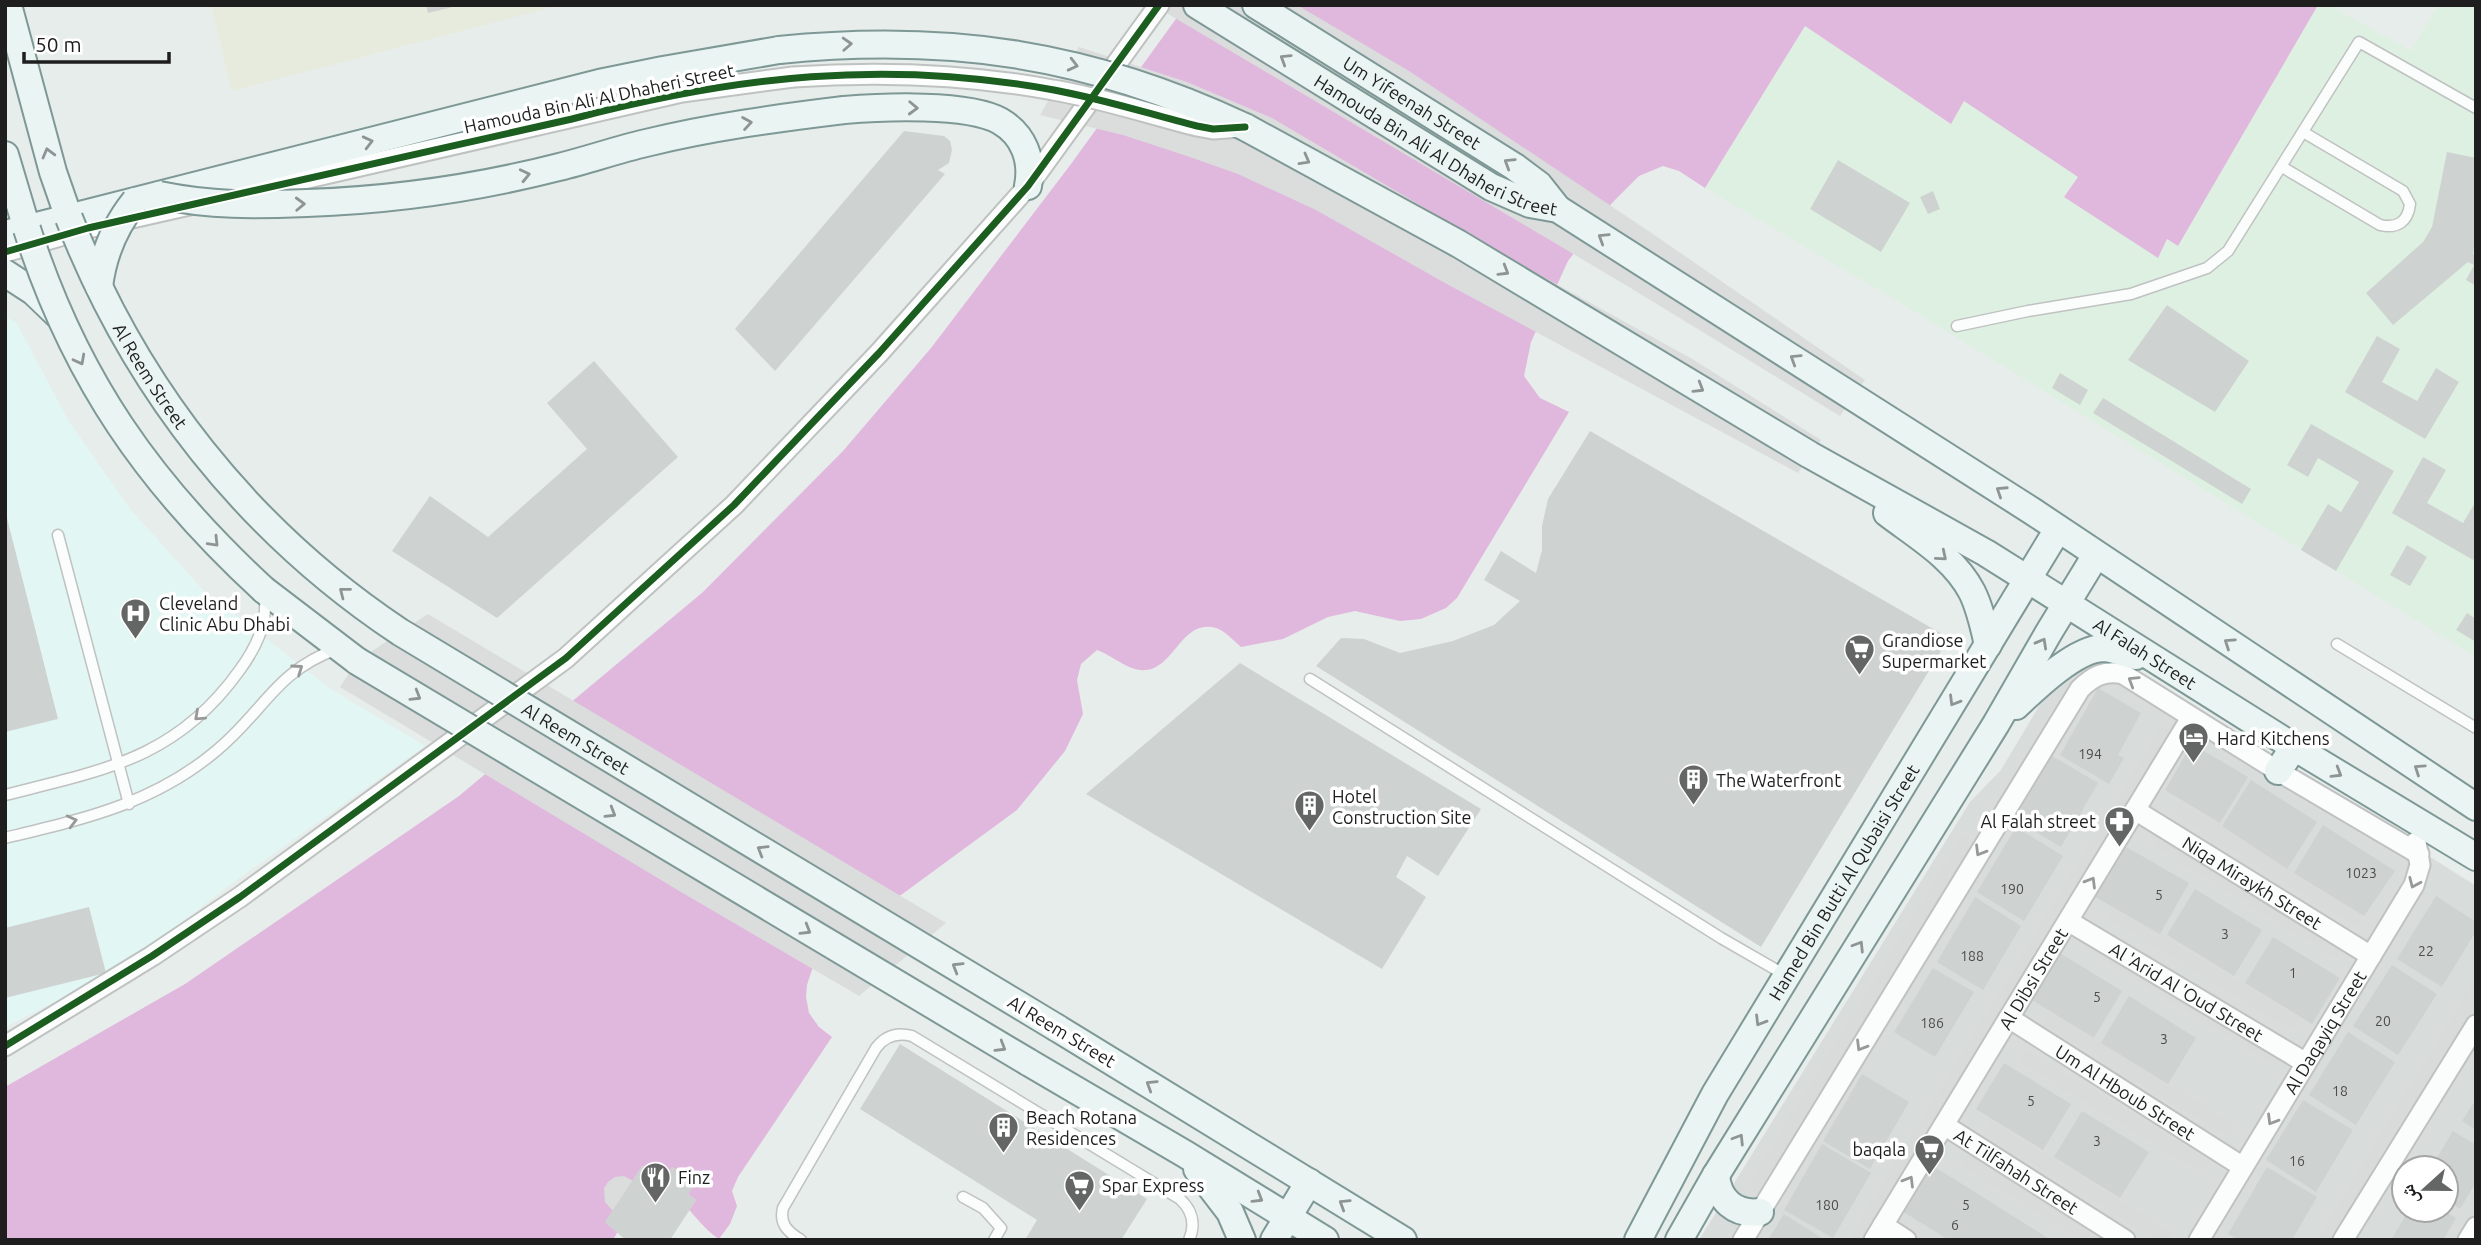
<svg xmlns="http://www.w3.org/2000/svg" width="2481" height="1245" font-family="Ubuntu,'Noto Naskh Arabic',sans-serif">
<rect width="100%" height="100%" fill="#e7edea"/>
<path fill="#d8dcda" fill-rule="evenodd" d="M2114 656 2476 886V1240H1699L1970 802 2001 770 2055 679 2067 668ZM2404 1168H2446V1210H2404Z"/>
<path fill="#e7ebde" d="M211 5H561L232 91Z"/>
<path fill="#e2f7f4" d="M5 317 16 322 68 420 130 509 204 591 331 689 425 746 235 881 121 969 5 1027Z"/>
<path fill="#def0e2" d="M2318 5H2329L2411 51 2438 5H2476V657L1899 302 1705 188 1805 26 1950 124 1963 100 2079 177 2064 196 2167 238 2178 246Z"/>
<path fill="#d9dbda" d="M2162 726 2176 733 1867 1240H1848Z
M2181 802 2364 915 2357 927 2173 814Z
M2160 833 2343 946 2336 958 2153 845Z
M1963 835 1978 845 1763 1195 1748 1185Z
M2115 906 2299 1018 2291 1030 2108 918Z
M2099 941 2283 1054 2276 1066 2092 953Z
M2476 978V1016L2337 1240H2316Z
M2051 1012 2235 1124 2227 1136 2044 1024Z
M2025 1049 2209 1161 2202 1173 2018 1061Z
M1990 1121 2174 1233 2170 1240H2157L1983 1133Z
M1968 1153 2109 1240H2082L1961 1165Z"/>
<path fill="#e1b8dd" d="M1186 5H2318L2178 246 2167 239 2158 258 2064 197 2078 177 1964 101 1951 124 1805 26 1705 188 1679 171 1663 166 1639 176 1612 203 1568 261 1531 342 1524 376 1540 398 1569 412 1457 598 1446 608 1421 619 1400 621 1355 611 1328 617 1283 639 1241 647C1234 641 1224 630 1216 628 1182 618 1175 667 1146 670 1129 672 1112 655 1097 650L1081 664 1077 680 1083 714 1065 751 1017 810 901 895 852 921 820 945 807 985 806 997 809 1013 819 1027 832 1037 738 1177 732 1191 737 1206 730 1224 719 1239C703 1229 694 1213 680 1201L626 1217 613 1240H5V1087L185 984 459 796 703 592 843 451 931 348 1071 164Z"/>
<path fill="#dadddc" d="M1153 5H1297L1409 71 1647 230 1865 380 1840 416 1624 284Z
M1079 47 1187 82 1272 118 1520 264 1694 360 1821 440 1798 473 1445 283 1316 210 1238 174 1187 156 1123 135 1040 115Z
M428 614 946 923 859 996 681 892 340 687 357 661Z
M642 1166 663 1180 672 1167 695 1183 688 1194 696 1200 691 1208 668 1194 626 1240 605 1222 613 1211 605 1202 604 1188 608 1182 615 1177 624 1176 633 1181Z"/>
<path fill="#ced3d1" d="M426 5H457V6L428 13Z
M904 131 944 136 950 141 952 150 949 163 938 170 945 174 775 371 735 329Z
M2447 152 2476 158V237L2473 254 2476 256V286L2466 280 2474 265 2468 262 2393 325 2366 293 2423 242 2432 227Z
M1838 160 1910 203 1881 252 1810 209Z
M1933 191 1940 209 1928 214 1920 197Z
M2167 305 2249 361 2215 412 2128 360Z
M2377 336 2400 349 2382 382 2417 401 2436 368 2459 382 2425 439 2345 392Z
M594 361 678 457 497 618 392 551 430 496 488 537 587 449 547 403Z
M2060 373 2088 390 2080 405 2052 388Z
M2103 398 2251 489 2242 504 2093 413Z
M2311 424 2394 471 2336 571 2301 550 2328 504 2341 512 2359 482 2318 458 2308 477 2287 465Z
M1590 431 1949 638 1761 947 1316 666 1341 638 1364 639 1400 653 1453 641 1494 625 1520 601 1484 580 1501 551 1536 573 1542 550V526L1548 499Z
M2423 457 2446 470 2427 503 2463 523 2476 501V555L2473 560 2392 513Z
M6 514 58 719 5 732V515Z
M2407 545 2427 557 2410 586 2390 575Z
M2467 613 2476 619V642L2456 630Z
M1240 663 1481 809 1438 876 1407 856 1396 877 1426 897 1382 969 1086 794Z
M2098 688 2141 713 2118 755 2124 758 2109 784 2060 755Z
M2192 744 2248 777 2220 823 2165 790Z
M2052 756 2098 783 2061 847 2014 819Z
M2251 780 2317 822 2287 869 2222 826Z
M2323 825 2395 871 2364 916 2294 873Z
M2016 827 2063 856 2024 921 1977 892Z
M2121 844 2189 883 2160 934 2092 895Z
M2195 889 2262 930 2234 976 2167 935Z
M2436 896 2476 922V931L2442 987 2397 959Z
M1975 897 2021 926 1983 990 1937 962Z
M89 907 106 973 5 998V928Z
M2273 937 2340 978 2312 1024 2245 983Z
M2055 950 2122 991 2094 1038 2027 997Z
M2392 965 2437 994 2398 1055 2353 1026Z
M1933 968 1974 992 1935 1057 1894 1032Z
M2129 996 2196 1038 2168 1084 2101 1043Z
M2348 1032 2395 1062 2356 1125 2309 1095Z
M900 1044 1147 1199 1121 1240H1025L1037 1220 860 1109Z
M2004 1063 2071 1104 2043 1150 1976 1109Z
M1862 1074 1909 1102 1870 1169 1823 1141Z
M2476 1099V1130L2462 1121Z
M2303 1100 2353 1130 2316 1192 2266 1160Z
M2082 1111 2149 1152 2120 1198 2054 1157Z
M2453 1131 2476 1145V1182L2460 1209 2446 1200V1168H2431Z
M1822 1144 1871 1173 1833 1238 1784 1210Z
M1930 1164 1997 1206 2051 1240H1949L1902 1211Z
M642 1166 663 1181 672 1167 695 1183 688 1194 696 1200 670 1240H626L605 1222Z
M2267 1167 2317 1197 2292 1240H2239L2228 1234Z
M2409 1210H2443L2456 1218 2443 1240H2391Z
M1784 1214 1825 1240H1768Z"/>
<g fill="none" stroke-linecap="round" stroke-linejoin="round">
<defs>
<path id="lane" d="M2282 167 2380 225C2397 229 2408 222 2410 204L2403 191 2303 132
M1957 326 2028 311 2131 294 2207 268 2228 251 2359 42 2476 108
M58 535 129 804
M2337 644 2476 728
M1310 679 1721 938 1787 976
M5 795C103 770 176 759 239 671 256 648 267 625 265 597
M5 838C83 819 153 804 216 751 263 713 275 671 337 649
M963 1197 983 1208 1001 1228 994 1240
M801 1240C788 1232 779 1224 783 1208L876 1048C885 1036 897 1032 912 1036L1180 1199C1192 1210 1196 1224 1189 1240"/>
<g id="street">
<path d="M226 197 682 92 793 77"/>
<path d="M5 252 88 228 194 204"/>
<path id="s1" d="M2135 810 2371 956"/>
<path id="s2" d="M2068 921 2306 1063"/>
<path id="s3" d="M2009 1018 2243 1167"/>
<path d="M5 1046 152 956 240 897 566 658 734 505 879 353 1028 186 1159 5"/>
<path id="s4" d="M1944 1125 2125 1240"/>
<path d="M1883 1225 1906 1240"/>
<path d="M1743 1240 2080 689C2093 676 2105 670 2123 674L2278 771 2419 854"/>
<path id="s5" d="M1874 1240 2191 718"/>
<path id="s6" d="M2199 1240 2414 885 2420 865 2416 842"/>
<path d="M2343 1240 2476 1025"/>
<path d="M2468 1240 2476 1227"/>
</g>
<g id="secondary">
<path d="M8 5 53 172 69 218"/>
<path id="s7" d="M1197 5 1491 187 1530 204 1558 209 2032 511 2476 807"/>
<path id="s8" d="M1256 5 1515 167 1539 185 1558 209"/>
<path d="M844 110C882 107 968 103 1000 121 1024 135 1033 160 1028 186"/>
<path id="s9" d="M1245 127 1459 244 1810 455 1986 553 2294 747 2476 857"/>
<path d="M5 155 27 229"/>
<path d="M5 234 599 83 663 70 779 50"/>
<path d="M5 273 34 292 59 316"/>
<path d="M1887 513C1917 536 1954 557 1972 592 1980 608 1984 627 1988 645"/>
<path d="M264 590 357 661"/>
<path d="M2016 706C2035 688 2075 649 2103 648 2113 648 2126 654 2136 656"/>
<path d="M2278 771 2294 747"/>
<path d="M1057 1028 1403 1240"/>
<path d="M1028 1062 1185 1154 1325 1240"/>
<path d="M1197 1169 1230 1212 1242 1240"/>
<path d="M1716 1175C1718 1200 1735 1215 1760 1212"/>
<path d="M1274 1240 1309 1182"/>
<path id="s10" d="M1638 1240 1715 1094 2058 529"/>
<path d="M1679 1240 1716 1175 1996 724 2049 632 2096 555"/>
</g>
</defs>
<use href="#lane" stroke="#bfc2c1" stroke-width="13"/>
<use href="#street" stroke="#bfc2c1" stroke-width="23"/>
<use href="#secondary" stroke="#7e9896" stroke-width="30"/>
<use href="#lane" stroke="#fbfcfc" stroke-width="10"/>
<use href="#street" stroke="#fbfcfc" stroke-width="19"/>
<use href="#secondary" stroke="#eaf4f2" stroke-width="26"/>
<defs>
<path id="street-bridge" d="M793 77C881 71 967 74 1053 90 1102 98 1149 114 1197 126L1213 129 1241 127"/>
<g id="secondary-bridge">
<path d="M779 50C949 33 1090 54 1245 127"/>
<path d="M159 195C212 206 253 205 307 203 391 200 477 188 559 167 588 160 616 150 646 143 711 127 778 118 844 110"/>
<path id="s11" d="M69 218C135 388 248 531 400 632L1057 1028"/>
<path d="M27 229C75 379 149 484 264 590"/>
<path d="M99 287C103 254 114 227 135 201"/>
<path d="M357 661 1028 1062"/>
</g>
</defs>
<use href="#street-bridge" stroke="#bfc2c1" stroke-width="23" stroke-linecap="butt"/>
<use href="#secondary-bridge" stroke="#7e9896" stroke-width="30" stroke-linecap="butt"/>
<use href="#street-bridge" stroke="#fbfcfc" stroke-width="19"/>
<use href="#secondary-bridge" stroke="#eaf4f2" stroke-width="26"/>
<defs>
<path id="cycleway" d="M5 252 88 228 572 119C735 76 886 59 1054 90 1103 99 1149 114 1197 126L1213 129 1245 127
M5 1046 152 956 240 897 566 658 734 505 879 353 1028 186 1159 5"/>
</defs>
<use href="#cycleway" stroke="#fff" stroke-width="11"/>
<use href="#cycleway" stroke="#1b5e20" stroke-width="7"/>
</g>
<defs><path id="oneway-chevron" d="M-2-3.5L2.5 0L-2 3.5" fill="none" stroke-width="1.6" stroke-linecap="round" stroke-linejoin="round" transform="scale(1.75)"/></defs>
<g stroke="#8e9493">
<use href="#oneway-chevron" transform="translate(847 44) rotate(-3)"/>
<use href="#oneway-chevron" transform="translate(1285 59) rotate(-148)"/>
<use href="#oneway-chevron" transform="translate(1073 65) rotate(14)"/>
<use href="#oneway-chevron" transform="translate(913 108) rotate(2)"/>
<use href="#oneway-chevron" transform="translate(747 123) rotate(-9)"/>
<use href="#oneway-chevron" transform="translate(368 142) rotate(-14)"/>
<use href="#oneway-chevron" transform="translate(48 153) rotate(-105)"/>
<use href="#oneway-chevron" transform="translate(1305 160) rotate(29)"/>
<use href="#oneway-chevron" transform="translate(1509 163) rotate(-148)"/>
<use href="#oneway-chevron" transform="translate(525 175) rotate(-13)"/>
<use href="#oneway-chevron" transform="translate(300 204) rotate(-2)"/>
<use href="#oneway-chevron" transform="translate(1603 238) rotate(-148)"/>
<use href="#oneway-chevron" transform="translate(1504 271) rotate(31)"/>
<use href="#oneway-chevron" transform="translate(1795 359) rotate(-148)"/>
<use href="#oneway-chevron" transform="translate(80 360) rotate(62)"/>
<use href="#oneway-chevron" transform="translate(1699 388) rotate(31)"/>
<use href="#oneway-chevron" transform="translate(2001 491) rotate(-147)"/>
<use href="#oneway-chevron" transform="translate(214 542) rotate(46)"/>
<use href="#oneway-chevron" transform="translate(1942 556) rotate(40)"/>
<use href="#oneway-chevron" transform="translate(344 592) rotate(-142)"/>
<use href="#oneway-chevron" transform="translate(2042 643) rotate(-61)"/>
<use href="#oneway-chevron" transform="translate(2229 643) rotate(-146)"/>
<use href="#oneway-chevron" transform="translate(416 696) rotate(31)"/>
<use href="#oneway-chevron" transform="translate(1954 701) rotate(121)"/>
<use href="#oneway-chevron" transform="translate(2419 769) rotate(-146)"/>
<use href="#oneway-chevron" transform="translate(2337 773) rotate(31)"/>
<use href="#oneway-chevron" transform="translate(611 813) rotate(31)"/>
<use href="#oneway-chevron" transform="translate(762 850) rotate(-149)"/>
<use href="#oneway-chevron" transform="translate(806 930) rotate(31)"/>
<use href="#oneway-chevron" transform="translate(1859 946) rotate(-58)"/>
<use href="#oneway-chevron" transform="translate(957 967) rotate(-149)"/>
<use href="#oneway-chevron" transform="translate(1760 1021) rotate(121)"/>
<use href="#oneway-chevron" transform="translate(1001 1047) rotate(31)"/>
<use href="#oneway-chevron" transform="translate(1151 1085) rotate(-148)"/>
<use href="#oneway-chevron" transform="translate(1739 1139) rotate(-58)"/>
<use href="#oneway-chevron" transform="translate(1258 1198) rotate(31)"/>
<use href="#oneway-chevron" transform="translate(1344 1204) rotate(-148)"/>
</g>
<g stroke="#989898">
<use href="#oneway-chevron" transform="translate(298 669) rotate(-35)"/>
<use href="#oneway-chevron" transform="translate(2133 681) rotate(-148)"/>
<use href="#oneway-chevron" transform="translate(199 716) rotate(138)"/>
<use href="#oneway-chevron" transform="translate(72 821) rotate(-14)"/>
<use href="#oneway-chevron" transform="translate(1980 851) rotate(121)"/>
<use href="#oneway-chevron" transform="translate(2091 882) rotate(-59)"/>
<use href="#oneway-chevron" transform="translate(2414 883) rotate(114)"/>
<use href="#oneway-chevron" transform="translate(1861 1046) rotate(121)"/>
<use href="#oneway-chevron" transform="translate(2272 1120) rotate(121)"/>
<use href="#oneway-chevron" transform="translate(1909 1181) rotate(-59)"/>
</g>
<defs>
<symbol id="hospital-pin" viewBox="-11 -11 22 30"><path d="M0 17L-7.5 6A9.5 9.5 0 1 1 7.5 6Z" fill="#646665" stroke="#fff"/><path d="M-5-5h3v3.5h4V-5h3V5h-3V1.5h-4V5h-3Z" fill="#fff"/></symbol>
<symbol id="supermarket-pin" viewBox="-11 -11 22 30"><path d="M0 17L-7.5 6A9.5 9.5 0 1 1 7.5 6Z" fill="#646665" stroke="#fff"/><path d="M-6-5.5h2.5l.6 2H6L4.5 2H-2.5L-4.4-4H-6ZM-1.5 3.2a1.3 1.3 0 1 0 .1 0ZM3 3.2a1.3 1.3 0 1 0 .1 0Z" fill="#fff"/></symbol>
<symbol id="hotel-pin" viewBox="-11 -11 22 30"><path d="M0 17L-7.5 6A9.5 9.5 0 1 1 7.5 6Z" fill="#646665" stroke="#fff"/><path d="M-6-4.5h1.5V1H6V5H4.5V3h-9V5H-6ZM-4 0a1.8 1.8 0 1 1 3.6 0ZM.5 0V-2.5h3Q6-2.5 6 0Z" fill="#fff"/></symbol>
<symbol id="building-pin" viewBox="-11 -11 22 30"><path d="M0 17L-7.5 6A9.5 9.5 0 1 1 7.5 6Z" fill="#646665" stroke="#fff"/><path d="M-4-6H4V6H1V3H-1V6H-4ZM-2.5-4.3h1.7v1.8h-1.7ZM.8-4.3h1.7v1.8H.8ZM-2.5-1h1.7V.8h-1.7ZM.8-1h1.7V.8H.8Z" fill="#fff"/></symbol>
<symbol id="pharmacy-pin" viewBox="-11 -11 22 30"><path d="M0 17L-7.5 6A9.5 9.5 0 1 1 7.5 6Z" fill="#646665" stroke="#fff"/><path d="M-2-6h4v4h4v4h-4v4h-4v-4h-4v-4h4Z" fill="#fff"/></symbol>
<symbol id="restaurant-pin" viewBox="-11 -11 22 30"><path d="M0 17L-7.5 6A9.5 9.5 0 1 1 7.5 6Z" fill="#646665" stroke="#fff"/><path d="M-5-6h1v4h1v-4h1v4h1v-4h1v5L-1.5 .5V6h-2V.5L-5-1ZM5-6V6H3V1.5H1.5Q1.5-4 5-6Z" fill="#fff"/></symbol>
</defs>
<g fill-rule="evenodd">
<use href="#hospital-pin" x="118" y="596" width="35" height="47"/>
<use href="#supermarket-pin" x="1842" y="632" width="35" height="47"/>
<use href="#hotel-pin" x="2176" y="720" width="35" height="47"/>
<use href="#building-pin" x="1676" y="762" width="35" height="47"/>
<use href="#building-pin" x="1292" y="788" width="35" height="47"/>
<use href="#pharmacy-pin" x="2102" y="804" width="35" height="47"/>
<use href="#building-pin" x="986" y="1110" width="35" height="47"/>
<use href="#supermarket-pin" x="1912" y="1132" width="35" height="47"/>
<use href="#restaurant-pin" x="638" y="1160" width="35" height="47"/>
<use href="#supermarket-pin" x="1062" y="1168" width="35" height="47"/>
</g>
<g text-anchor="middle" dominant-baseline="central" stroke-width="7" stroke-linejoin="round" paint-order="stroke">
<g font-size="14" fill="#4c4d4c">
<text x="2090" y="754">194</text>
<text x="2361" y="873">1023</text>
<text x="2012" y="889">190</text>
<text x="2159" y="895">5</text>
<text x="2225" y="934">3</text>
<text x="2426" y="951">22</text>
<text x="1972" y="956">188</text>
<text x="2293" y="973">1</text>
<text x="2097" y="997">5</text>
<text x="2383" y="1021">20</text>
<text x="1932" y="1023">186</text>
<text x="2164" y="1039">3</text>
<text x="2340" y="1091">18</text>
<text x="2031" y="1101">5</text>
<text x="2097" y="1141">3</text>
<text x="2297" y="1161">16</text>
<text x="1827" y="1205">180</text>
<text x="1966" y="1205">5</text>
<text x="1955" y="1225">6</text>
</g>
<g font-size="18" fill="#1e1e1e" stroke="#fff">
<text transform="translate(599 98) rotate(-12)">Hamouda Bin Ali Al Dhaheri Street</text>
<text stroke="none"><textPath href="#s8" startOffset="184">Um Yifeenah Street</textPath></text>
<text stroke="none"><textPath href="#s7" startOffset="278">Hamouda Bin Ali Al Dhaheri Street</textPath></text>
<text stroke="none"><textPath href="#s11" startOffset="178">Al Reem Street</textPath></text>
<text stroke="none"><textPath href="#s9" startOffset="1043">Al Falah Street</textPath></text>
<text stroke="none"><textPath href="#s11" startOffset="744">Al Reem Street</textPath></text>
<text stroke="none"><textPath href="#s10" startOffset="413">Hamed Bin Butti Al Qubaisi Street</textPath></text>
<text stroke="none"><textPath href="#s1" startOffset="138">Niqa Miraykh Street</textPath></text>
<text stroke="none"><textPath href="#s5" startOffset="306">Al Dibsi Street</textPath></text>
<text stroke="none"><textPath href="#s2" startOffset="138">Al 'Arid Al 'Oud Street</textPath></text>
<text transform="translate(1062 1031) rotate(31)">Al Reem Street</text>
<text stroke="none"><textPath href="#s6" startOffset="243">Al Daqayiq Street</textPath></text>
<text stroke="none"><textPath href="#s3" startOffset="138">Um Al Hboub Street</textPath></text>
<text stroke="none"><textPath href="#s4" startOffset="86">At Tilfahah Street</textPath></text>
</g>
<g font-size="18" fill="#1e1e1e" stroke="#fff" text-anchor="start">
<text x="159" y="603">Cleveland<tspan x="159" dy="21">Clinic Abu Dhabi</tspan></text>
<text x="1882" y="640">Grandiose<tspan x="1882" dy="21">Supermarket</tspan></text>
<text x="2217" y="738">Hard Kitchens</text>
<text x="1716" y="780">The Waterfront</text>
<text x="1332" y="796">Hotel<tspan x="1332" dy="21">Construction Site</tspan></text>
<text x="2096" y="821" text-anchor="end">Al Falah street</text>
<text x="1026" y="1117">Beach Rotana<tspan x="1026" dy="21">Residences</tspan></text>
<text x="1906" y="1149" text-anchor="end">baqala</text>
<text x="678" y="1177">Finz</text>
<text x="1102" y="1185">Spar Express</text>
</g>
</g>
<rect width="2481" height="1245" fill="none" stroke="#1e1e1e" stroke-width="14"/>
<g transform="translate(2425 1189) rotate(249)"><circle r="33" fill="#ffffff" stroke="#a5a5a5" stroke-width="2"/>
<path d="M0-5L12 26L0 18L-12 26Z" fill="#646665"/>
<text y="-10" font-size="19" font-weight="bold" text-anchor="middle" fill="#1e1e1e">ش</text>
</g>
<path d="M24 52v10h145v-10" fill="none" stroke="#1e1e1e" stroke-width="3.5"/>
<text x="35" y="52" font-size="21" fill="#1e1e1e" stroke="#ffffff" stroke-width="5" paint-order="stroke">50 m</text>
</svg>
